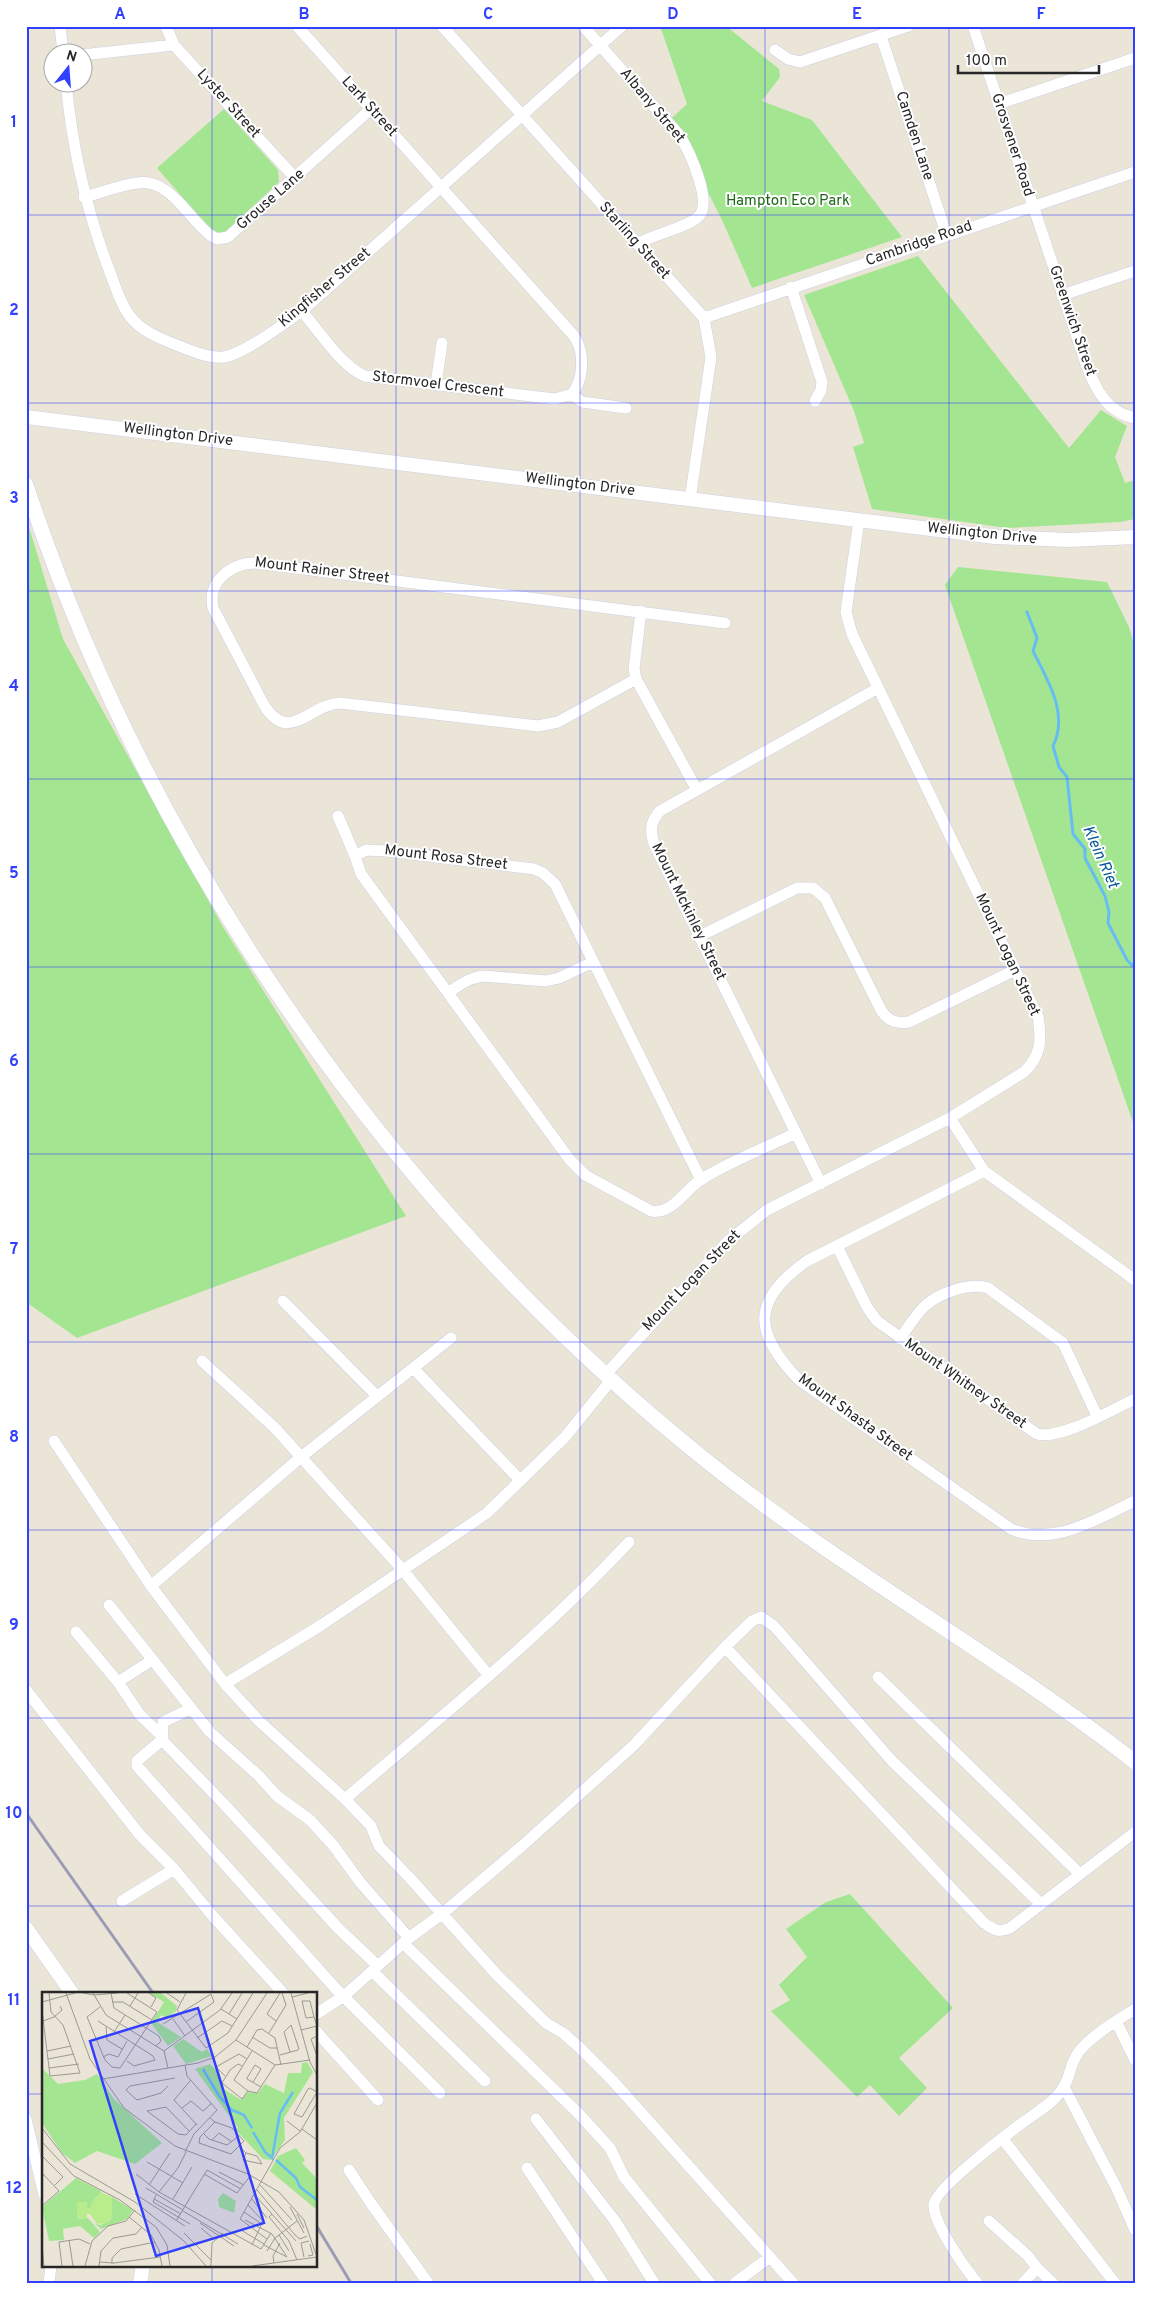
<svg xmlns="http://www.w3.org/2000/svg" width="1161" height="2309" font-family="Overpass,sans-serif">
<rect width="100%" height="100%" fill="#ebe5d8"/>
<path fill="#a4e591" d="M660 26H726L779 69 780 77 762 101 812 120 902 237 752 288 723 222 671 119 687 104Z
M224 109 278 170 279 182 225 232H213L157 168Z
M918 256 1069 448 1101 410 1127 426 1115 457 1125 483 1135 480V519L1120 522 1007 528 872 509 853 447 864 443 854 411 804 295Z
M26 517 63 639 223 927 406 1216 77 1338 26 1302Z
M958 567 1107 582 1129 627 1135 647V1128L945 585Z
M850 1894 953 2008 899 2058 927 2088 899 2116 870 2085 857 2097 771 2011 790 2000 779 1985 807 1957 786 1929 826 1902Z"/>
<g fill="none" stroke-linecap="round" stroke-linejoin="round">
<path stroke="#65bdf3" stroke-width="3" d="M1027 612 1037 638 1033 651C1048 681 1069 714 1053 746L1059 767 1067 777 1073 834 1085 849V858L1105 896 1109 912 1108 923 1127 960 1135 968"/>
<defs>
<path id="minor" d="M60 26 63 52
M166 26 174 45 296 179
M297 26 574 336C585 352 584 379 572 394L555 399 365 376C343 368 317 329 302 311
M442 26 704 318 711 357 690 500
M583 26 680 136C689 151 715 205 697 218 685 228 654 234 637 244
M973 26 1086 364C1095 388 1107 413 1135 418
M881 36 947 236
M775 50 788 59 800 62 908 26
M82 55 174 45
M66 82C72 146 85 206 108 267 114 282 119 301 129 315 142 333 164 340 184 348 195 352 211 359 224 357 246 353 283 324 302 311L622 26
M998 104 1135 58
M84 197C102 193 119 185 137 183 170 178 187 217 210 235L217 239 228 237 371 109
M791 287 822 382 821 390 815 401
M1062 295 1135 271
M704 318 1135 172
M436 384 442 343
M572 394 582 402 626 408
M641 611 634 669 636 679 697 790
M636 679 558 722 538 726 340 703C308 705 289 745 264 705L213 608C207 581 232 562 257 563L725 623
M338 816 355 856
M700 936 797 888H813L825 898 881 1010C888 1021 896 1024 909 1022L1015 970
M448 993C459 985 469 978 483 976L546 981 559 978 593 962
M950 1118 984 1171 807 1261C751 1300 753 1333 799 1380L1011 1529C1054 1547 1096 1519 1135 1501
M984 1171 1135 1280
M701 1180 555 884 543 873 534 869 387 851 366 850 355 856 361 874 570 1160 585 1175 651 1211C673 1215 685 1189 702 1179 731 1161 765 1148 796 1133
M821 1184 654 844C650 831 650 822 660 811L878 688
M837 1246 867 1307 877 1321 1037 1434C1061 1440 1111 1410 1135 1399
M283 1301 377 1396
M900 1339C908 1327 916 1314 926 1305 940 1293 970 1282 988 1288L1063 1343 1097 1416
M202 1361 275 1428 301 1457 402 1569 489 1676
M413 1368 520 1480
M606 1374 728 1241 767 1210 950 1118 1024 1072C1041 1056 1042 1040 1038 1017L852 634 846 612 859 520
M54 1441 151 1586 225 1684 259 1721 345 1799 371 1826 379 1846 409 1877 497 1975 546 2023 563 2033 579 2047 613 2081 793 2283
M151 1586 301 1457 451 1338
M109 1605 210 1732 259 1776 277 1796 310 1820 333 1845 360 1882 409 1938
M76 1632 118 1682 140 1715 163 1737
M725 1647 984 1923C994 1930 998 1933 1010 1928L1135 1832
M878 1677 1080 1874
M118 1682 152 1660
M225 1684 323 1624 487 1513 565 1437 612 1379
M26 1690 140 1835 174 1869 211 1914 283 1993
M190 1709 163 1722 162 1740 137 1761V1766L336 1989 440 2093
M162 1740 222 1802 339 1929 378 1966
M345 1799C442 1716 542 1635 629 1542
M122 1901 174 1869
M403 1943 579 2114 610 2148 624 2177 710 2283
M372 1971 485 2081
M316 2014 344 1996 409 1938 443 1913 522 1846 634 1745 725 1647 752 1621 761 1617 774 1626 892 1761 1041 1904
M1116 2021 1135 2060
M316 2031 378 2100
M1064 2087 1117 2189 1135 2230
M26 2119 44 2195
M536 2119 615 2221 654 2283
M1002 2138 1115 2283
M527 2168 603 2283
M349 2170 370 2202 428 2283
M989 2221 1028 2256 1037 2268 1053 2283
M49 2283 51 2265
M735 2283 770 2257
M977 2283C965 2268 932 2222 934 2204 936 2187 1015 2128 1032 2116 1043 2108 1056 2100 1063 2088 1070 2078 1070 2064 1078 2053 1089 2037 1118 2020 1135 2009
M1023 2283 1037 2268"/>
<path id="tertiary" d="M26 417 995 537 1069 540 1135 537
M26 1928 72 1993
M140 2283 143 2265"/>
<path id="secondary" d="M26 485C151 863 397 1214 708 1462 844 1571 998 1655 1135 1762"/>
</defs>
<use href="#minor" stroke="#cdcfe2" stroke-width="12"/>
<use href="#tertiary" stroke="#cdcfe2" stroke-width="15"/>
<use href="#secondary" stroke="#cdcfe2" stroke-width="16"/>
<use href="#minor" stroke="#fff" stroke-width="11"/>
<use href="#tertiary" stroke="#fff" stroke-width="14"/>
<use href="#secondary" stroke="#fff" stroke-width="15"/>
<path stroke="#9b9cb3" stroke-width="3" d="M26 1813 153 1993
M316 2225 351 2283"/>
</g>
<path fill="none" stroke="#313fff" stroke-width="1" stroke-opacity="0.55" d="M212 26V1993M396 26V2283M580 26V2283M765 26V2283M949 26V2283M26 215H1135M26 403H1135M26 591H1135M26 779H1135M26 967H1135M26 1154H1135M26 1342H1135M26 1530H1135M26 1718H1135M26 1906H1135M26 2094H44M316 2094H1135M212 2265V2283"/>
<g text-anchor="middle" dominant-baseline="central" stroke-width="4" stroke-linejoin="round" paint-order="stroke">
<g font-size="15" fill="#272727" stroke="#fff">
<text transform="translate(228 104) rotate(48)">Lyster Street</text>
<text transform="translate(652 106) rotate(50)">Albany Street</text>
<text transform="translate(369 107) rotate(48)">Lark Street</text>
<text transform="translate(914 136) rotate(72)">Camden Lane</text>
<text transform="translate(1012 145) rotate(72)">Grosvener Road</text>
<text transform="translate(271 200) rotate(-41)">Grouse Lane</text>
<text transform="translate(634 241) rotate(48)">Starling Street</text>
<text transform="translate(919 244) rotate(-19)">Cambridge Road</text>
<text transform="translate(325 288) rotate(-40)">Kingfisher Street</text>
<text transform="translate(1072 321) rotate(71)">Greenwich Street</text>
<text transform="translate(438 385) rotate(7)">Stormvoel Crescent</text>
<text transform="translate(178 435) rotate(7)">Wellington Drive</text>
<text transform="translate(580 485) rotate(7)">Wellington Drive</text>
<text transform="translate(982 534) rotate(6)">Wellington Drive</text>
<text transform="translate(322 571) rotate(7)">Mount Rainer Street</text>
<text transform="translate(446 858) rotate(7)">Mount Rosa Street</text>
<text transform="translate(688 912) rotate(64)">Mount Mckinley Street</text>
<text transform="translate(1007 955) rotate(65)">Mount Logan Street</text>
<text transform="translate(692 1281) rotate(-46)">Mount Logan Street</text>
<text transform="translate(965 1384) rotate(35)">Mount Whitney Street</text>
<text transform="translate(855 1418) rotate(36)">Mount Shasta Street</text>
</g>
<g font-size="15" fill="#1d6616" stroke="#fff">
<text x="788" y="201">Hampton Eco Park</text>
</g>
<g font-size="16" font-style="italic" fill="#08579b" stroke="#fff">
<text transform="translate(1100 857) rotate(66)">Klein Riet</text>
</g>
</g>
<g transform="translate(42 1992)">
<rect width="275" height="275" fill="#ebe5d8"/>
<path d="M107 1H119L135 14 134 19 124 26 119 23 115 30 139 45 126 54 109 31 122 10ZM141 47 160 60 165 57 170 64 144 72 131 54ZM265 70 271 80 242 126 243 148 229 168 221 167 194 138 196 136 153 77 168 72 178 82 182 97 199 108 206 100 216 101 223 92 242 101 246 81H259L260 71ZM0 76 16 92 43 88 55 82 72 107 120 151 93 172 55 159 33 171 20 161 0 131ZM254 156 263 168 260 171 275 187V218L228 179 236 164ZM34 186 59 199 49 216 35 227 46 226 58 240 52 246 38 234 21 237 22 248 7 249 0 215ZM181 201 194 209 192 221 177 215 176 207ZM70 205 91 218 85 227 59 237 53 232 59 233 69 228Z" fill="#a4e591"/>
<path d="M59 200 70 205V224L66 231 55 232 48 222H45V226L35 227V210H45V216H48L52 206Z" fill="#b9ed8c"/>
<path fill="none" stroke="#65bdf3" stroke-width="2.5" d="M161 77 177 104 190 118 202 123 210 136M211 140 223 160 230 166 238 121 251 100M234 168 254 186 258 195 275 208"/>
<path fill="none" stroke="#9d9991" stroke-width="1" d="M24 1 48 67 82 116 133 154 206 182 237 200 262 228 275 265M41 1 52 3 76 1M51 1 64 23 122 59 126 76M69 1 72 16 117 44 119 49 114 54M107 1 114 6 109 15M125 1 138 10M144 1 135 18 164 56 186 41 211 1M249 1 268 70 275 83M250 5 266 1M0 10 33 1M70 10H81L110 28M88 14 96 1M58 15 45 25 63 68 70 75 78 76 115 20 85 1M179 17 195 27M0 18 8 84 38 81 21 33 9 20 7 1M187 22 200 1M272 25 264 26 260 9H268L272 25 275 34M131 27 143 44M1 29 12 25 20 18 18 14M56 29 111 64 113 68 92 74 85 69M234 29 225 22 238 1M121 32 169 2 172 10 144 30M64 35 65 48 80 57M259 38 275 34M72 40 83 23M227 41 244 13 240 1M275 44 269 47 275 64M210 45 228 56H235M155 46 180 29 190 34M194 48 233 73 268 68M205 55 215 38 220 37 233 46 239 73M5 59 29 54M122 59 178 18 190 1M210 59 192 88 206 99 215 101 233 73M238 63 256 58 257 57 249 33 242 40 248 60M61 65 67 62 76 65 85 49M6 67 32 62M143 73 145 84 175 118 152 142 143 160M200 74 196 72 188 78 180 91 200 107 206 99M7 76 37 72M183 84 174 75 197 62 205 67M61 87 156 71 173 65 194 48 225 1M149 88 132 108 155 133M211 90 219 77 213 73 205 86V87L219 95M126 94 119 101 95 108 84 98 88 94 133 86M275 100 260 125 252 122 266 97 268 96 275 100M140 116 149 109 161 119 170 111M168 126 173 130 158 145 157 151 189 162 202 149 190 136 173 130M245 129 258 139M0 136 28 172 93 210 142 249 164 274M260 137 275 148M147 139 124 115 105 119 136 142 144 143 154 132M161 141 167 147 185 153 197 144M170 148 177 141 190 150M0 150 32 184 78 208 114 235 125 253 128 274M198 155 204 161 215 164 220 172 201 168 204 161M0 164 21 185 13 193M105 170 141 191M177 180 202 193M0 181 17 199 0 214M94 182 117 200 219 257 229 241M162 182 195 201 209 183M107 193 128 161M218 193 250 228M104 196 141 218M215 198 253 243 258 247 265 244M117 200 136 176 144 160M93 202 143 234M212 202 254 249M114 203 111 210 148 232M209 206 225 226M112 207 139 222M131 207 150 175M206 213 221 229 210 253M248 215 262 241M141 219 196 252M202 220 220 232M230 222 227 225 247 249 255 268M255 222 262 236M87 225 109 243 117 258 120 274M203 228 230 242 245 265M134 229 165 178 199 197M158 231 192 254M159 236 172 247M199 238 222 252M142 241 169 268M237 243 247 259M225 247 198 227 238 156 258 140 275 111M27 248 31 274M222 253 245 265M0 254 2 274M225 259 233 246 255 229M266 264 271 263 268 252M262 265 259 251 267 249M57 270 72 271 118 265M232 271 231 264 238 251M70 272V266L79 257 113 250M20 274 17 250 37 247 48 252M43 274 50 249 66 234 84 229 93 218M57 274 59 259 71 246 94 242 100 235M169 274 170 251 181 241M210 274 275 265"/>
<path fill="#313fff" fill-opacity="0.15" stroke="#313fff" stroke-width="2.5" d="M156 16 222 231 114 264 48 49Z"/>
<rect width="275" height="275" fill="none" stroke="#272727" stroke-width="2.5"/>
</g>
<rect width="1161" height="2309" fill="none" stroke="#ffffff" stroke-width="55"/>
<g transform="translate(68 68) rotate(17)"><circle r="24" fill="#ffffff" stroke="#a9a9a9"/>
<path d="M0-4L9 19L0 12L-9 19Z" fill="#313fff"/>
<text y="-8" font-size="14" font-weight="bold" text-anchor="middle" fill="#272727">N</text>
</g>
<path d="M958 65v8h141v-8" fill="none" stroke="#272727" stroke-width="2.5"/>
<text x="966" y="65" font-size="15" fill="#272727" stroke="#ffffff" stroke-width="4" paint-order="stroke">100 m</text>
<rect x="28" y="28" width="1106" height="2254" fill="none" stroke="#313fff" stroke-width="2"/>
<g font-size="16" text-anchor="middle" font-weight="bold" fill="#313fff">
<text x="120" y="19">A</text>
<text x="304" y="19">B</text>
<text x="488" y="19">C</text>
<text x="673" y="19">D</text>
<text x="857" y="19">E</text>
<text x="1041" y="19">F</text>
<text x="14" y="127">1</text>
<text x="14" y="315">2</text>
<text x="14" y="503">3</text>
<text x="14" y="691">4</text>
<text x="14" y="878">5</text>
<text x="14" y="1066">6</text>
<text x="14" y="1254">7</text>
<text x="14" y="1442">8</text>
<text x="14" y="1630">9</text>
<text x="14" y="1818">10</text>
<text x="14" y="2005">11</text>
<text x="14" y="2193">12</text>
</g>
</svg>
